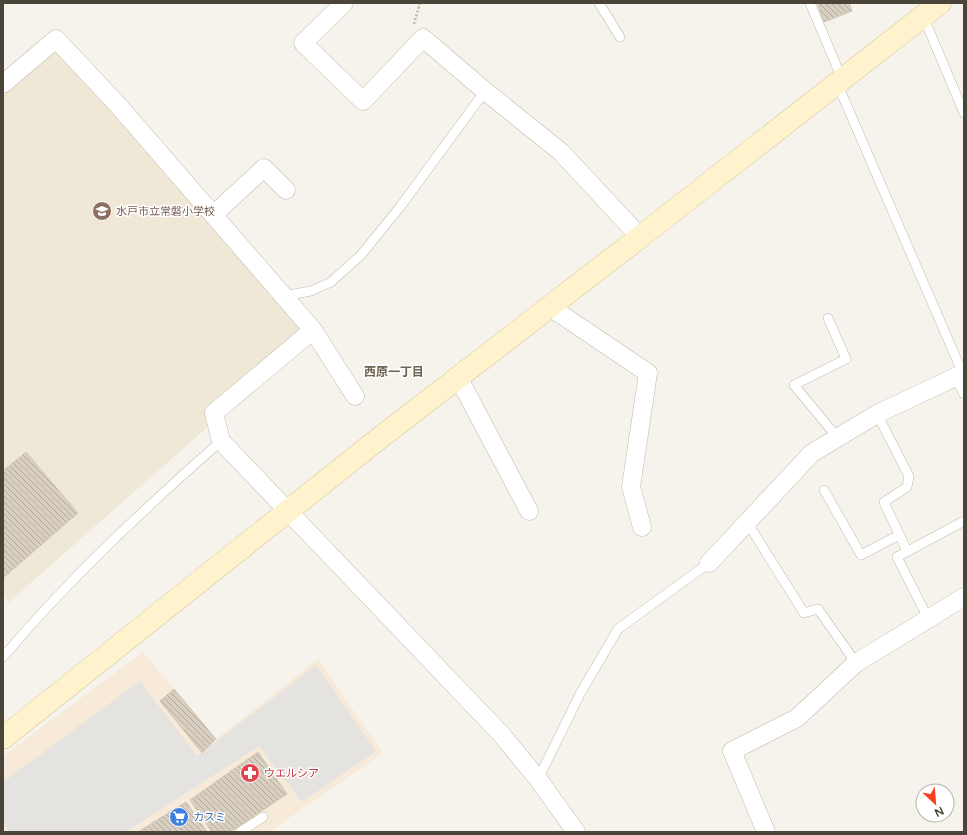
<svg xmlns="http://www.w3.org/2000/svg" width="967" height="835" font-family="'Varela Round','Noto Sans JP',sans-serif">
<defs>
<pattern id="building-back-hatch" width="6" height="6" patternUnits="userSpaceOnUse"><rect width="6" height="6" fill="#d8cfc1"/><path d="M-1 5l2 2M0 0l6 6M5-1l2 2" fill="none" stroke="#b1aa9e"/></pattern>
</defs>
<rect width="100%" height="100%" fill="#f6f3ec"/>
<path fill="#f7ead8" d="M143 652 216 739 318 659 383 753 269 832H3V756Z"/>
<path fill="#efe8d6" d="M57 49 304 328 205 411 210 425 9 602 3 595V95Z"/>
<path fill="#e5e3e0" d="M316 665 376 751 302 802 259 746 126 832H9L3 824V782L140 681 197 756Z"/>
<path fill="url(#building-back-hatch)" stroke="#d3c7b4" d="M817 3H849L852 11 824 22Z
M26 452 78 513 3 578V471Z
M174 689 216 739 202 753 160 701Z
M258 752 287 794 230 832H212L190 800Z
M186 802 207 832H138Z"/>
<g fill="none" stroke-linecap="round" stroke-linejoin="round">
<defs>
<path id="lane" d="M599 3 620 37
M810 3 842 79
M923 16 964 113
M837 83 963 374
M283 296 311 291 331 282 361 255 400 207 485 91
M828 318 846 359 794 385 837 437
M955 378 964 394
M877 414 909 476 907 487 884 502 907 551
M824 490 861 555 899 535
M747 522 804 613 818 609 856 663
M928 618 897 557 964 521
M3 657C69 579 144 509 221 441
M538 779 580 694 618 629 709 563
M240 832 263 817"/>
<path id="street" d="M344 3 303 43 363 101 423 38 485 91 561 152 640 237
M3 84 56 39 117 104 313 330 214 413 221 441 501 734 538 779 576 832
M213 215 264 168 286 190
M550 307 648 373 631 487 642 527
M313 330 355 396
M458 377 529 511
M709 563 812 453 877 414 964 373
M766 832 732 751 797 718 856 663 964 597"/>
<path id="secondary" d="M3 738 372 444 640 237 940 3"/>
</defs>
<use href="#lane" stroke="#c2bbae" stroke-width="10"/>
<use href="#street" stroke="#c2bbae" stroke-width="19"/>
<use href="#secondary" stroke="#d6c79b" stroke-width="23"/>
<path stroke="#c4b79f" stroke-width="2.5" stroke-dasharray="2 2" stroke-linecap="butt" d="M414 24 420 3"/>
<use href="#lane" stroke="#fff" stroke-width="9"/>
<use href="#street" stroke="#fff" stroke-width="18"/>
<use href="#secondary" stroke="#fff3cd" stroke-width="22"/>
</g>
<defs>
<symbol id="school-disc" viewBox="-11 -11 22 22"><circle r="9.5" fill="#8d6e63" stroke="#fff"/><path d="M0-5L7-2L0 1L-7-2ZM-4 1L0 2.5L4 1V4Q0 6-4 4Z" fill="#fff"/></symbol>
<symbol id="pharmacy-disc" viewBox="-11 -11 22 22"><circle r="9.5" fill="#e0444e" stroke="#fff"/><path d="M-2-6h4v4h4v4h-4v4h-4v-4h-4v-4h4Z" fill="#fff"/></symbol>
<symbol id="supermarket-disc" viewBox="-11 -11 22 22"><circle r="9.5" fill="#3f7fe0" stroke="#fff"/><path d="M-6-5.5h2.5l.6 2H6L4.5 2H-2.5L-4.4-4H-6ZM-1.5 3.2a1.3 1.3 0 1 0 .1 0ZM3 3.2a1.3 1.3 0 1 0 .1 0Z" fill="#fff"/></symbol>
</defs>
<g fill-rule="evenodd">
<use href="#school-disc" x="91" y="200" width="22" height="22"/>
<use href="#pharmacy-disc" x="239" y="762" width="22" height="22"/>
<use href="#supermarket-disc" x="168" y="806" width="22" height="22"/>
</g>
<g text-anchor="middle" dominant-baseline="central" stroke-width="3" stroke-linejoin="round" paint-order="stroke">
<g font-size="11" fill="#785e54" stroke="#fff" text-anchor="start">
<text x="116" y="211">水戸市立常磐小学校</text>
</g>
<g font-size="11" fill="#be3a42" stroke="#fff" text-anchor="start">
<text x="264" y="773">ウエルシア</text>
</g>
<g font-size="11" fill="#366cbe" stroke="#fff" text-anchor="start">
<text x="193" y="817">カスミ</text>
</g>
<g font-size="12" font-weight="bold" fill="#6e6250" stroke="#fff">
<text x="394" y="372">西原一丁目</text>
</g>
</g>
<rect width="967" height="835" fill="none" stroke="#4b4439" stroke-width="8"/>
<g transform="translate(935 803) rotate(154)"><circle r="19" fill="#ffffff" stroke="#b7b4b0"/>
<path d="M0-3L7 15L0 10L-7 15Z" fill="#fc3f1d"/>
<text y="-6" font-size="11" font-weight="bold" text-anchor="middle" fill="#4b4439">N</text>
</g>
</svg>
